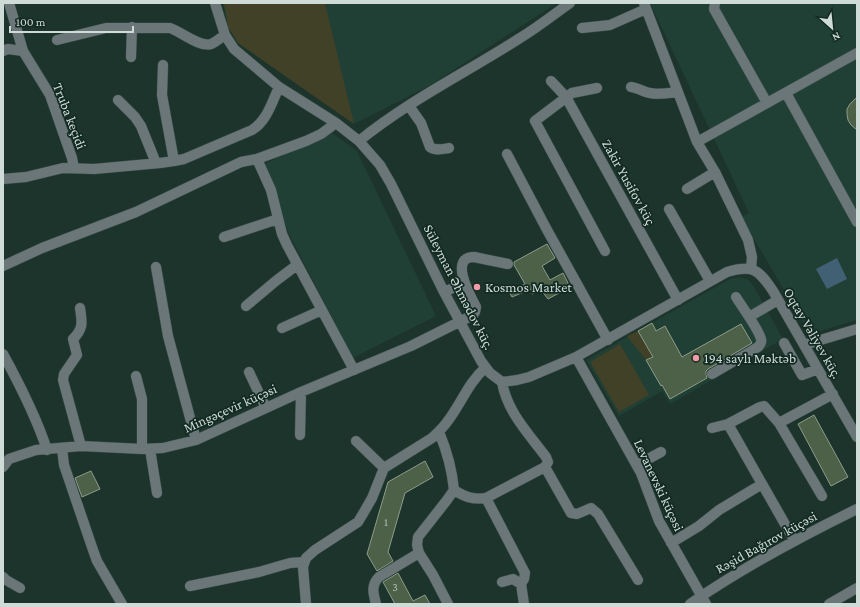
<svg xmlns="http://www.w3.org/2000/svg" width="860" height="607" font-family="'Crimson Pro',serif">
<rect width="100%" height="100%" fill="#1d342c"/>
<path fill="#203f35" d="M223 3H557L429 86 354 124 238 43 228 27Z
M650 3H857V320L810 334 741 217 749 213Z
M332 133 357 151 436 316 353 358 288 232 264 164Z
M740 277 749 280 754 287 783 339 670 404 662 391 619 416 586 360 730 279Z"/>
<path fill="#414128" d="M224 3H325L354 124 238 43 228 27Z
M638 331 653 357 646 360 627 336Z
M620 344 649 395 619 412 590 362Z"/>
<path fill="#416073" d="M837 258 847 279 827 289 816 269Z"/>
<path fill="#4c6147" stroke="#8e9c8a" d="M857 97V130L851 125 848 120 847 114V109L850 104Z
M547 244 555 258 542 266 550 280 563 273 570 287 548 299 541 290 532 294 531 289 512 297 509 292 525 284 514 265V262Z
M652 323 656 331 665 326 682 357 741 324 752 343 708 369 706 371V374L707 378 670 399 662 385 661 386 646 360 653 357 638 331Z
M814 415 848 477 831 486 798 424Z
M425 461 433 477 405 493 388 552 393 561 377 571 367 554 388 482Z
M91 471 100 489 82 497 75 478Z
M398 573 413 601 425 595 430 604H395L383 582Z"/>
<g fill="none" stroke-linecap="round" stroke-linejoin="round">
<defs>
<path id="minor" d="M9 3 23 51
M215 3 225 35 234 49 279 87 336 123 359 141 380 165 391 184 444 292 481 361 490 373 502 382 517 380 529 377 576 357 727 272C753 264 759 270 773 291L857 437
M644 3 697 142 715 172 748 240 752 257 751 269
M715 3 714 9 767 103
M582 28 610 25 646 9
M57 40 106 28H170C180 31 200 48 211 44 216 42 220 38 225 35
M3 51 8 49 23 51 50 95 72 158 74 168
M131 57 132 27
M163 65 162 95 174 161
M551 81 566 97 678 300
M631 87C638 88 644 92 650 93 659 95 668 93 677 92
M597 88 572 93 535 121 605 251
M786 93 857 222
M118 100 135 117 141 126 156 163
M409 106 421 123 430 147C435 151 443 149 449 148
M359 141C408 101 467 72 520 38 537 28 553 15 570 3
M697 142 857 53
M507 154 546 228 608 340
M257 159 271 190 282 234 287 245 354 370
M3 179 26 177 63 168 94 169 160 163 174 161 184 159 252 130C267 121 272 102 279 87
M687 189 715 172
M669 209 710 281
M224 237 278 219
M3 266 42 248 136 212 241 162 257 159 306 141 321 134 336 123
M156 267 168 336 196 440
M444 292 464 283
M246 306 277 280 297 265
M80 308C82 322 84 328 73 339L77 355 64 374 63 380 81 446
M749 317 778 300
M282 328 322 310
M784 343 802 375 818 369
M804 345 857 329
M3 354C20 385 36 416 47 450
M576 357 641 473 659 521 706 604
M249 372 266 408
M712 374 758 347C760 345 762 342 761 339 758 328 742 307 736 297
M136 376 142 399V449
M779 423 833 394
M728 424 794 540
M712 428 728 424 760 407 764 406 779 423 822 496
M439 432C447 451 452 469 454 490 465 497 473 500 486 498L545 467 548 462 546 457C529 434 507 412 502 382
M300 435 301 392
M356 441 384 468
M62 448 64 465 93 550 97 561 122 604
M150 449 157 493
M637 465 661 452
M3 467 9 459 36 450 81 446 142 449 163 448 196 440 301 392 411 346 473 315 475 312 476 307C471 297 448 257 474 257L508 264
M545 467 571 513 577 514 591 508 598 514 638 580
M486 498 525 573 524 579 521 584 524 604
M671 543 699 526 719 510 762 484
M3 577 6 580 20 588
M502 582 513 579 521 584
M190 586 259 572 290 563 304 562
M306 604 303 567 306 558 315 550 358 522 364 512 372 498 384 468 432 438C437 433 443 428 447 422 461 404 468 383 485 368
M376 604C373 593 371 585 379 577L419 553
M448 604 433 575 419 553 417 545 418 537 447 500 454 490
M690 604C743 567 800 537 857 509
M829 604 857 588"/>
</defs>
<use href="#minor" stroke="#394f47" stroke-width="11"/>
<use href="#minor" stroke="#6a7677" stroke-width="10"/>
</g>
<g fill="#f49aa6" stroke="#132a23" stroke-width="1.5">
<circle cx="477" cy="287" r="4"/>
<circle cx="696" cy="358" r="4"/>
</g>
<g text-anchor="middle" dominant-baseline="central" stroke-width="3.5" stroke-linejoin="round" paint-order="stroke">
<g font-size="12" fill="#aebcb2">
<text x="386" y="522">1</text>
<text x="395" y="587">3</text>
</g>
<g font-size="14" fill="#cedbd6" stroke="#132a23">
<text transform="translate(70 116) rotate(69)">Truba keçidi</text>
<text transform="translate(629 182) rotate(61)">Zakir Yusifov küç</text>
<text transform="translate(459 287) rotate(63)">Süleyman Əhmədov küç.</text>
<text transform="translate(813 333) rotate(60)">Oqtay Vəliyev küç.</text>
<text transform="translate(230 408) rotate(-24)">Mingəçevir küçəsi</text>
<text transform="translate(659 485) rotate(65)">Levanevski küçəsi</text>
<text transform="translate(766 542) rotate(-29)">Rəşid Bağırov küçəsi</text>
</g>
<g font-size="14" fill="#cedbd6" stroke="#132a23" text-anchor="start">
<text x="485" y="287">Kosmos Market</text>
<text x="704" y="358">194 saylı Məktəb</text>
</g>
</g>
<rect width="860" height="607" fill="none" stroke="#cedbd6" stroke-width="8"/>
<g transform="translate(832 28) rotate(153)" stroke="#132a23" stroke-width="3" paint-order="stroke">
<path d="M0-3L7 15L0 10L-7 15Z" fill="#cedbd6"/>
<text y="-6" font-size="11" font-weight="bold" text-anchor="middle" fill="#cedbd6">N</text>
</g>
<path d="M10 26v6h123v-6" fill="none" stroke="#cedbd6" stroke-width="2"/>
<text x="16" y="26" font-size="12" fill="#cedbd6" stroke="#132a23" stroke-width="3" paint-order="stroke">100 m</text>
</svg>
